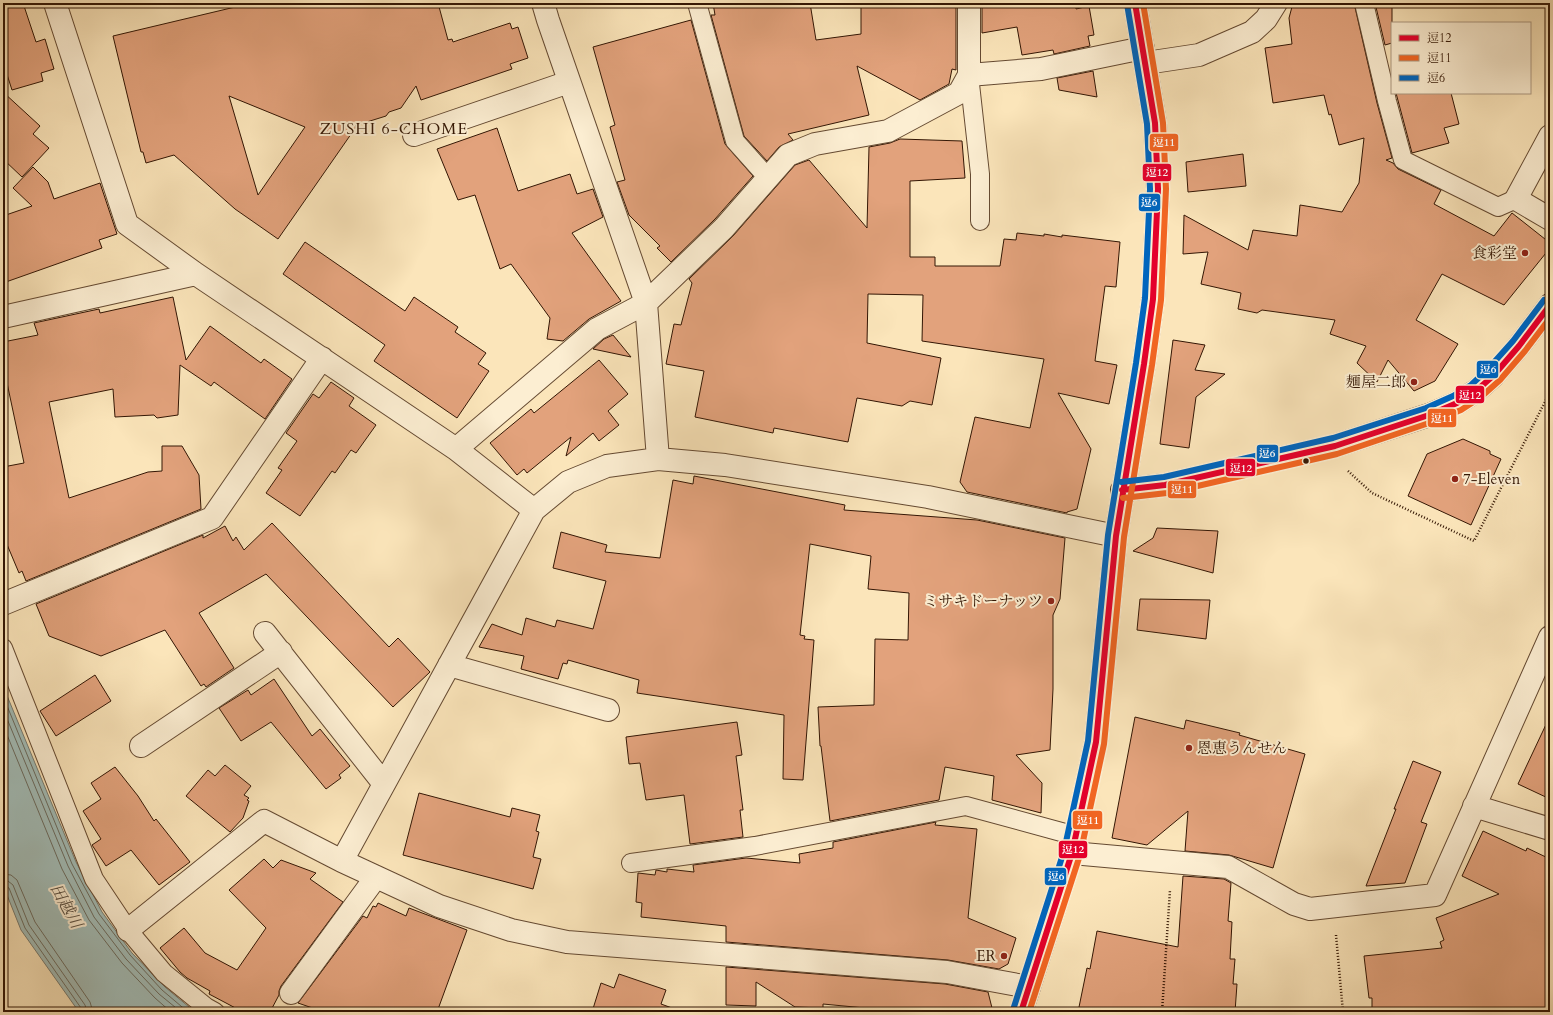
<svg xmlns="http://www.w3.org/2000/svg" width="1553" height="1015" font-family="Cardo,'Noto Serif JP',serif">
<rect width="100%" height="100%" fill="#fbe5ba"/>
<filter id="stains"><feTurbulence type="fractalNoise" baseFrequency=".005" numOctaves="4"/><feColorMatrix values="0 0 0 0 .2 0 0 0 0 .09 0 0 0 0 .02 0 0 0 .5 -.17"/></filter>
<radialGradient id="worn" r=".72"><stop offset=".6" stop-color="#630" stop-opacity="0"/><stop offset="1" stop-color="#630" stop-opacity=".3"/></radialGradient>
<path fill="#a2bdb8" stroke="#767a70" d="M3 686 76 862 102 912 132 953 165 987 195 1012H79L21 930 3 885Z"/>
<g fill="none" stroke-linecap="round" stroke-linejoin="round">
<path stroke="#6a6a5e" stroke-width="1" d="M3 696 72 864 99 914 130 955 162 990 188 1012
M3 709 68 866 94 917 126 959 159 994 181 1012
M3 725 62 869 89 920 122 963 155 998 171 1012
M3 874 11 875 17 880 35 922 90 1002 93 1012
M3 880 8 881 13 885 29 925 85 1005 87 1012
M3 885 9 888 25 928 81 1008 82 1012"/>
</g>
<path fill="#e2a27c" stroke="#331604" fill-rule="evenodd" d="M3 3H23L36 42 45 39 54 69 41 73 43 81 12 90 3 62Z
M252 3H438L448 40 452 39 453 42 510 23 512 29 518 27 528 58 510 64 512 69 421 100 416 86 401 108 389 112 386 116 354 126 356 127 278 239 235 209 174 155 146 163 143 152H141L113 36ZM229 96 305 127 258 195Z
M713 3H810L816 40 861 34V3H956V70L952 69 949 84 920 100 857 66 869 115 788 134 793 140 779 147 767 161 744 136 711 15H715Z
M982 3H1076V9L1089 6 1094 35 1088 36 1090 46 1054 54 1053 50 1022 55 1017 27 982 33Z
M1293 3H1312L1313 7 1354 3 1377 103 1392 158 1386 160 1393 163 1398 169 1441 190 1434 204 1494 236 1512 213 1550 243V248L1504 305 1442 274 1416 320 1458 344 1435 381 1414 391 1388 360 1377 382 1357 363 1366 346 1330 334 1335 320 1262 310 1257 313 1238 309 1241 293 1201 284 1208 252 1183 254 1184 215 1248 250 1253 230 1297 236 1300 205 1342 212 1359 183 1364 138 1339 145 1331 114 1329 115 1324 95 1273 103 1265 48 1292 44 1289 18Z
M1375 3H1392V43L1385 45Z
M691 20 725 144 753 176 715 219 671 262 657 248 660 246 629 215 617 182 625 180 610 127 615 125 593 47Z
M1093 71 1097 97 1059 90 1057 78Z
M3 92 40 126 33 134 49 148 22 177 3 159Z
M1396 93H1451L1459 124 1444 128 1449 143 1412 153Z
M497 128 518 191 570 174 577 194 593 189 603 217 572 233 621 301 589 319 563 341 547 339 550 318 511 264 500 269 475 195 458 200 437 149Z
M900 139 962 141 965 178 910 181V257H935V266H1000L1004 239 1016 240 1017 233 1044 236V234L1062 237V235L1120 242 1116 287 1105 286 1095 361 1117 365 1109 404 1058 393 1091 449 1077 509 1067 512V513L967 492 960 482 975 417 1030 428 1044 359 922 341 923 295 868 294 867 343 941 358 932 405 910 401 902 406 857 398 848 442 774 428 773 433 695 417 704 371 666 364 674 324 681 325 692 283 689 279 733 236 795 165 809 160 867 228 869 147 890 143Z
M1243 154 1246 186 1188 192 1186 162Z
M33 167 48 182 54 199 100 183 117 234 99 240 102 248 3 283V216L32 206 13 188Z
M305 242 405 311 414 297 458 327 455 332 486 353 478 364 489 371 457 418 374 361 385 345 283 274Z
M173 297 186 360 210 326 261 363 264 359 292 379 265 419 214 382 211 386 180 365 178 415 157 418 154 415 115 417 113 389 49 402 69 498 148 472 162 471V446H182L199 475 201 509 26 581 22 571 19 573 3 535V467L24 463 6 378 3 379V342L38 335 34 323 99 309 100 313Z
M613 335 631 357 593 349 604 339Z
M1173 340 1205 345 1195 370 1225 374 1196 397 1189 448 1160 444Z
M599 360 628 394 608 411 619 425 599 441 593 433 566 456 571 437 527 473 524 469 517 475 490 443 531 409 534 413Z
M331 382 354 398 349 406 376 425 356 453 351 450 335 473 332 471 300 516 266 493 282 470 278 468 297 441 286 433 313 394 319 398Z
M1463 439 1490 451V454L1501 459 1471 525 1408 496 1427 454Z
M694 476 845 505 844 510 977 520 1065 538 1060 599 1053 615V689L1050 750 1016 755 1042 783 1041 813 992 800 994 776 945 767 939 800 830 821 821 746H820L818 707 874 705 875 639 908 640 909 593 868 589 871 556 810 544 800 635 805 636 804 639 814 640 803 780 783 779 784 715 637 693 639 680 568 660 567 664 563 663 558 679 521 669 524 656 479 647 492 624 522 635 526 618 555 627 557 620 593 629 606 581 553 568 561 532 607 545 605 552 660 558 673 480 693 484Z
M272 523 389 647 398 638 430 672 393 707 266 574 199 613 234 668 206 687 204 684 201 686 165 630 101 656 49 636 36 604 203 535V538L225 526 233 541 236 537 244 550Z
M1157 528 1218 531 1213 573 1133 551 1153 538Z
M1140 599 1210 600 1206 639 1137 630Z
M95 675 111 701 56 736 40 711Z
M274 679 312 736 320 729 350 766 339 775 341 778 326 789 271 722 241 741 219 708 248 690 251 695Z
M1550 716V799L1518 784Z
M1135 717 1184 729 1186 720 1240 733 1239 735 1305 754 1273 868 1229 855 1185 851 1188 811 1147 845 1112 838Z
M737 722 742 755 736 756 743 810H740L743 837 690 844 684 795 646 800 640 763 629 764 626 737Z
M1413 761 1441 772 1421 822 1427 824 1405 883 1366 886 1396 809H1394Z
M225 765 251 786 244 795 249 798 247 800 249 801 243 818 230 832 186 796 208 770 215 776Z
M115 767 138 796 154 821 156 819 190 862 159 885 131 850 106 866 92 845 101 839 83 811 101 799 91 783Z
M419 793 510 817 512 808 540 815 536 831 539 832 533 857 541 859 533 889 403 855Z
M936 822 935 825 977 829 968 918 1016 938 1008 964 999 969 948 960 726 942V926L641 917 642 903 636 902 638 873 655 875 656 870 667 872V869L694 872 693 865 746 858 800 863 799 854 833 848V842Z
M1483 831 1526 851 1527 848 1550 859V1012H1372V998H1369L1364 956 1442 948 1440 942 1444 940 1436 918 1499 894 1462 876Z
M264 859 273 868 281 860 316 873 310 879 343 902 281 986 279 991V995L270 1012H243L209 994 210 991 187 978 180 972 160 948 184 928 205 953 237 970 266 928 229 890Z
M1183 876 1224 879 1231 883 1228 921 1232 922 1230 959H1235L1233 984H1237L1235 1012H1078L1087 968 1090 969 1097 931 1178 947Z
M378 903 406 916 409 908 467 930 437 1012H324L298 1003 363 916 367 918 373 906 376 907Z
M726 967 945 984 988 992 993 1012H886V1010L823 1004V1008L795 1007 756 982V1006L726 1005Z
M619 974 666 990 661 1004 672 1008 671 1012H592L601 983 614 988Z"/>
<g fill="none" stroke-linecap="round" stroke-linejoin="round">
<defs>
<path id="lane" d="M697 3 735 141 768 178
M1364 3 1387 101 1403 160 1498 207 1516 199
M969 75 980 174V221
M3 648 94 879 128 930 164 973 206 1007 215 1012
M631 863 755 846 966 806 1076 836"/>
<path id="street" d="M55 3 127 224 196 274 456 449 534 510
M543 3 548 20 646 303 658 459
M1146 63 1199 55 1252 32 1266 19 1276 3
M969 75V3
M414 135 569 82
M1550 136 1516 199 1550 219
M3 317 196 274
M456 449 597 329 646 303 724 228 788 155 815 144 888 131 959 93 969 75 1041 69 1143 48
M3 604 212 518 322 358
M265 633 384 784
M449 665 608 710
M141 746 281 652
M1474 806 1550 829
M1072 853 1228 867 1294 904 1310 909 1435 895 1550 637
M342 861 534 510 568 482 607 466 658 459 725 465 928 497 1116 536
M128 930 264 821 342 861 439 906 511 930 567 942 947 972 1029 987
M291 993 376 877"/>
<path id="secondary" d="M1122 490 1165 485 1335 446 1429 415 1457 403 1476 391 1494 375 1519 346 1550 305"/>
<path id="primary" d="M1021 1012 1072 853 1096 742 1116 536 1144 364 1153 299 1158 189 1155 123 1135 3"/>
</defs>
<use href="#lane" stroke="#654a32" stroke-width="20"/>
<use href="#street" stroke="#654a32" stroke-width="24"/>
<use href="#secondary" stroke="#331604" stroke-width="24"/>
<use href="#primary" stroke="#331604" stroke-width="24"/>
<path stroke="#331604" stroke-width="2.5" stroke-dasharray="1 2" stroke-linecap="butt" d="M1348 471 1372 493 1474 541 1550 392
M1336 935 1343 1012
M1162 1012 1170 890"/>
<use href="#lane" stroke="#fceed2" stroke-width="18"/>
<use href="#street" stroke="#fceed2" stroke-width="22"/>
<use href="#secondary" stroke="#fceed2" stroke-width="22"/>
<use href="#primary" stroke="#eec27d" stroke-width="22"/>
<defs>
<path id="bus-1" d="M1122 490 1165 485 1335 446 1429 415 1457 403 1476 391 1494 375 1519 346 1550 305
M1021 1012 1072 853 1096 742 1116 536 1144 364 1153 299 1158 189 1155 123 1135 3"/>
<path id="bus-2" d="M1123 498 1167 493 1337 454 1432 422 1461 410 1481 397 1500 380 1525 351 1550 318
M1029 1012 1080 855 1104 744 1124 537 1152 365 1161 300 1166 189 1163 123 1143 3"/>
<path id="bus-3" d="M1121 482 1164 477 1333 438 1426 408 1453 396 1471 385 1488 369 1513 341 1544 300
M1013 1010 1064 851 1088 741 1108 535 1136 363 1145 298 1150 189 1147 124 1127 4"/>
</defs>
<use href="#bus-1" stroke="#fceed2" stroke-width="9"/>
<use href="#bus-2" stroke="#fceed2" stroke-width="9"/>
<use href="#bus-3" stroke="#fceed2" stroke-width="9"/>
<use href="#bus-1" stroke="#e4002b" stroke-width="6"/>
<use href="#bus-2" stroke="#f26522" stroke-width="6"/>
<use href="#bus-3" stroke="#0065bd" stroke-width="6"/>
</g>
<g fill="#8f2418" stroke="#fceed2" stroke-width="1.5">
<circle cx="1525" cy="253" r="4"/>
<circle cx="1414" cy="382" r="4"/>
<circle cx="1455" cy="479" r="4"/>
<circle cx="1051" cy="601" r="4"/>
<circle cx="1189" cy="748" r="4"/>
<circle cx="1004" cy="956" r="4"/>
</g>
<circle fill="#331604" stroke="#fceed2" stroke-width="1.5" cx="1306" cy="461" r="3.5"/>
<g text-anchor="middle" dominant-baseline="central" stroke-width="4" stroke-linejoin="round" paint-order="stroke">
<g font-size="15" fill="#331604" stroke="#fceed2" text-anchor="end">
<text x="1517" y="253">食彩堂</text>
<text x="1406" y="382">麺屋二郎</text>
<text x="1463" y="479" text-anchor="start">7-Eleven</text>
<text x="1043" y="601">ミサキドーナッツ</text>
<text x="1197" y="748" text-anchor="start">恩恵うんせん</text>
<text x="996" y="956">ER</text>
</g>
<g font-size="16" letter-spacing="1" fill="#331604" stroke="#fceed2">
<text x="394" y="129">ZUSHI 6-CHOME</text>
</g>
<g font-size="16" font-style="italic" fill="#5a5043" stroke="#fceed2">
<text transform="translate(66 906) rotate(61)">田越川</text>
</g>
</g>
<g stroke="#fceed2" stroke-width="1.5">
<rect x="1149" y="133" width="30" height="19" rx="4" fill="#f26522"/>
<rect x="1142" y="163" width="30" height="19" rx="4" fill="#e4002b"/>
<rect x="1138" y="193" width="23" height="19" rx="4" fill="#0065bd"/>
<rect x="1476" y="360" width="23" height="19" rx="4" fill="#0065bd"/>
<rect x="1455" y="385" width="30" height="19" rx="4" fill="#e4002b"/>
<rect x="1427" y="408" width="30" height="20" rx="4" fill="#f26522"/>
<rect x="1256" y="444" width="23" height="19" rx="4" fill="#0065bd"/>
<rect x="1225" y="458" width="31" height="19" rx="4" fill="#e4002b"/>
<rect x="1167" y="480" width="30" height="19" rx="4" fill="#f26522"/>
<rect x="1072" y="810" width="31" height="20" rx="4" fill="#f26522"/>
<rect x="1058" y="840" width="30" height="19" rx="4" fill="#e4002b"/>
<rect x="1044" y="867" width="23" height="19" rx="4" fill="#0065bd"/>
</g>
<g font-size="11" text-anchor="middle" font-weight="bold" fill="#fff">
<text x="1164" y="146">逗11</text>
<text x="1157" y="176">逗12</text>
<text x="1149" y="206">逗6</text>
<text x="1488" y="373">逗6</text>
<text x="1470" y="399">逗12</text>
<text x="1442" y="422">逗11</text>
<text x="1267" y="457">逗6</text>
<text x="1241" y="472">逗12</text>
<text x="1182" y="493">逗11</text>
<text x="1088" y="824">逗11</text>
<text x="1073" y="853">逗12</text>
<text x="1056" y="880">逗6</text>
</g>
<rect width="1553" height="1015" fill="none" stroke="#fbe5ba" stroke-width="16"/>
<rect x="4" y="4" width="1545" height="1007" fill="none" stroke="#331604" stroke-width="2"/>
<rect x="8" y="8" width="1537" height="999" fill="none" stroke="#331604"/>
<rect x="1391" y="22" width="140" height="72" fill="#fceed2" stroke="#ac9880"/>
<rect x="1399" y="35" width="20" height="6" fill="#e4002b" stroke="#ac9880"/>
<text x="1427" y="42" font-size="12" fill="#331604">逗12</text>
<rect x="1399" y="55" width="20" height="6" fill="#f26522" stroke="#ac9880"/>
<text x="1427" y="62" font-size="12" fill="#331604">逗11</text>
<rect x="1399" y="75" width="20" height="6" fill="#0065bd" stroke="#ac9880"/>
<text x="1427" y="82" font-size="12" fill="#331604">逗6</text>
<rect width="100%" height="100%" filter="url(#stains)"/>
<rect width="100%" height="100%" fill="url(#worn)"/>
</svg>
